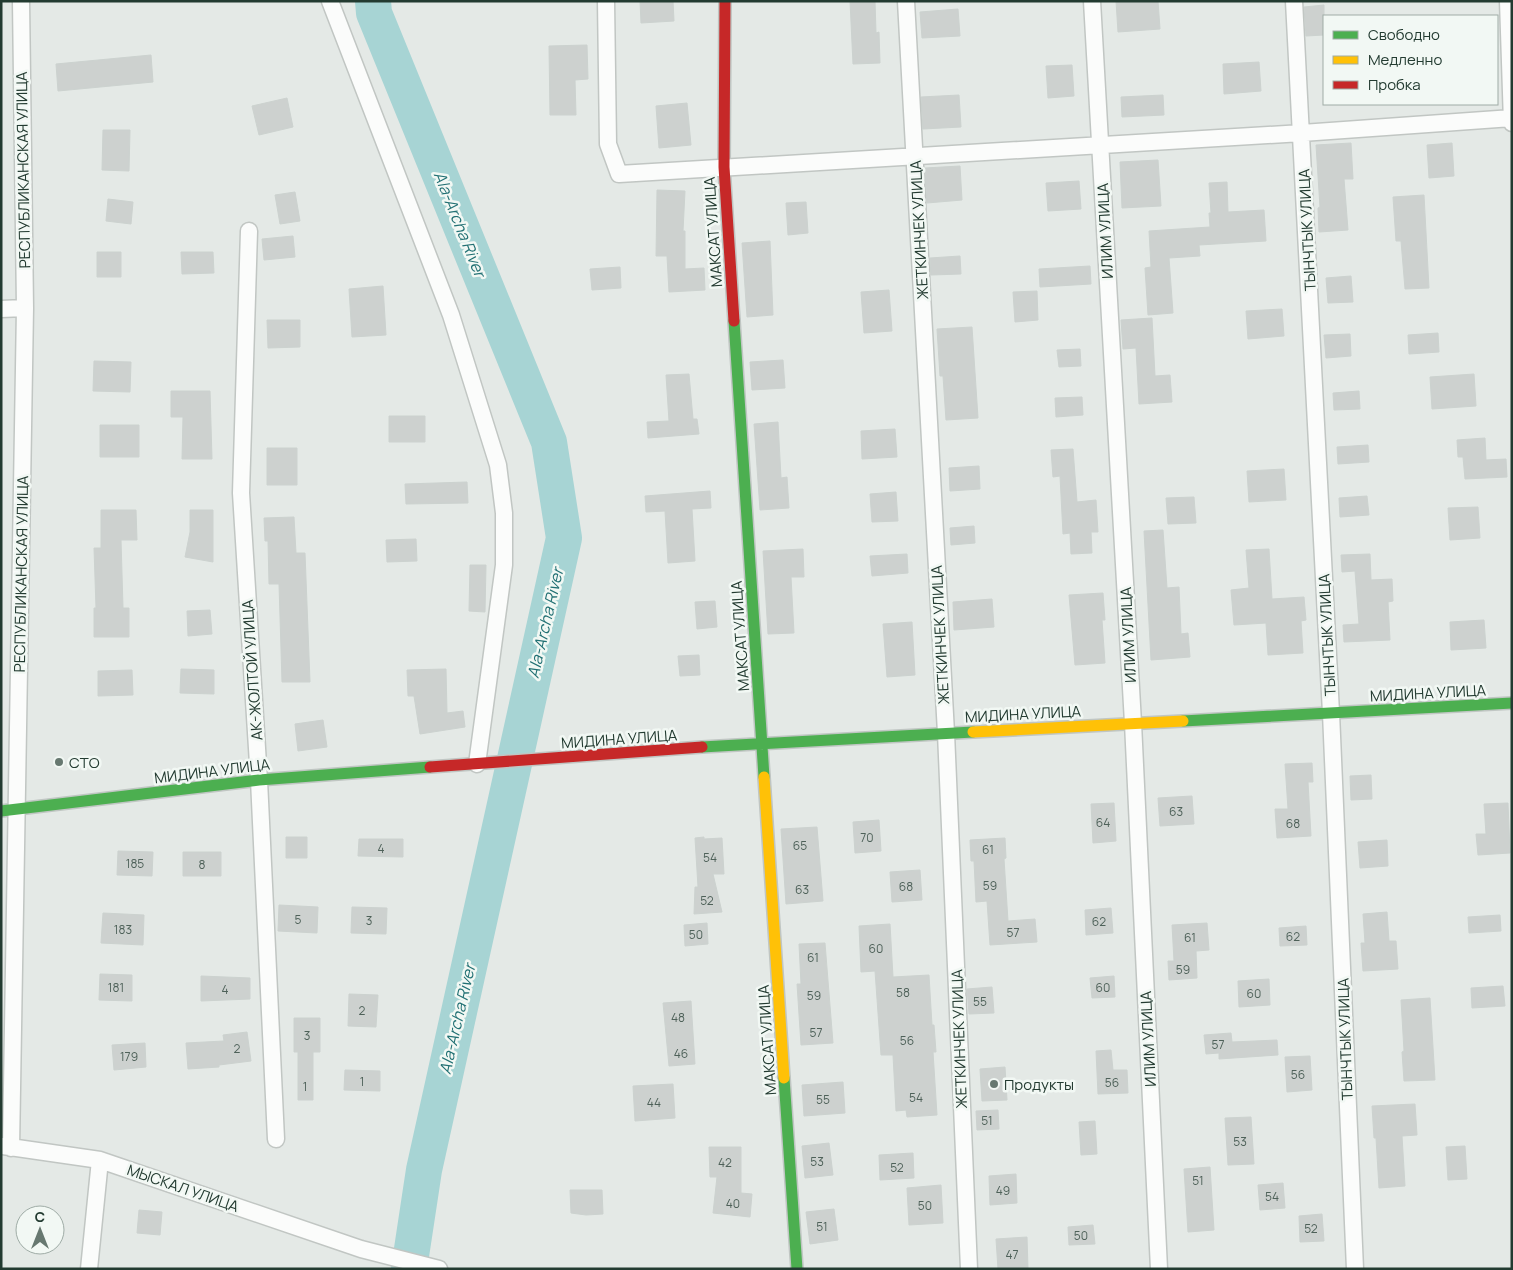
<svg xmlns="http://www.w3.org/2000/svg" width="1513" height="1270" font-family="Manrope,sans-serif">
<rect width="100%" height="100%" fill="#e4e9e6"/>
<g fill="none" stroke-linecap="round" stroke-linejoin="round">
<path stroke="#a7d4d4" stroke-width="36" d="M373 1 374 13 549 442 564 538 424 1170 409 1269"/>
</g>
<path fill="#cdd1cf" stroke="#ccd2cf" d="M640 1H673L674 21 641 23Z
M850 1H875L876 33 879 32 880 63 853 64Z
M1116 1H1158L1160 29 1118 32Z
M1324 5V35L1306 36 1304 7Z
M958 9 960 36 922 38 920 12Z
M587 45 588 79 575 80 576 115H550L549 46Z
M151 55 153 82 58 91 56 64Z
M1259 62 1261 91 1224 94 1223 64Z
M1072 65 1074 96 1048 98 1046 66Z
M959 95 961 127 923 129 921 97Z
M1163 95 1164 115 1122 117 1121 97Z
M287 98 293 127 259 135 252 106Z
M687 103 691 145 659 148 656 106Z
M103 130H130L129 171 102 170Z
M1351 143 1353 179H1344L1348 230 1319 232 1318 208 1320 207 1316 145Z
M1452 143 1454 176 1429 178 1427 145Z
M1158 160 1161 206 1122 208 1120 162Z
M960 166 962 200 927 203 925 168Z
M1079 181 1081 209 1048 211 1046 183Z
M1227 182 1228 212 1264 210 1266 241 1199 245 1200 256 1169 258 1173 313 1148 315 1145 268 1151 267 1149 231 1210 227 1209 213H1211L1209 183Z
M657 190 685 191 683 231H685V269L704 268 705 290 669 292 667 256H656Z
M295 192 300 221 280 224 275 195Z
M1424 195 1429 288 1405 289 1401 241H1396L1393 197Z
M108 199 133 202 131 224 106 221Z
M806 202 808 233 788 235 786 203Z
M293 236 295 257 264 260 262 239Z
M770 241 773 315 747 317 742 243Z
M97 252H121V277H97Z
M181 252H213L214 273 182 274Z
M960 256 961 274 931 275 930 258Z
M1090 266 1091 284 1040 287 1039 269Z
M620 267 621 288 592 290 590 269Z
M1351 276 1353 302 1328 303 1326 278Z
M383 286 386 335 352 337 349 289Z
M889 290 892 331 864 333 861 292Z
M1037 291 1038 320 1015 322 1013 292Z
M1282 309 1284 336 1248 339 1246 311Z
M1152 318 1155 376 1170 375 1172 402 1139 404 1136 348 1123 349 1121 320Z
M267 320H300V347L268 348Z
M972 327 978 418 946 420 943 376H940L937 329Z
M1438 333 1439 352 1409 354 1408 335Z
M1350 334 1351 356 1326 358 1324 335Z
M1080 349 1081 366 1059 367 1057 350Z
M783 360 785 388 752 390 750 362Z
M94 361 131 362 130 392 93 391Z
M689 374 693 419H697L699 434 648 438 647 422 669 421 666 375Z
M1474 374 1476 406 1432 409 1430 377Z
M171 391H210L212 459H182L183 417H171Z
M1359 391 1360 409 1334 410 1333 393Z
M1082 397 1083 415 1056 417 1055 398Z
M389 416H425V442H389Z
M778 422 781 478 787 477 789 508 760 510 754 424Z
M100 425H139V457H100Z
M895 429 897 457 862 459 861 431Z
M1485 438 1486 460 1506 459 1507 477 1465 479 1463 457H1458L1457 440Z
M1368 445 1369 462 1338 464 1337 447Z
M267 448H297V485H267Z
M1073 449 1077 502 1096 500 1098 532H1091L1092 553 1071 554 1070 533 1063 534 1060 476 1053 477 1051 450Z
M979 466 980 489 950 491 949 468Z
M1284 469 1286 500 1249 502 1247 471Z
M467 482 468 503 406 504 405 484Z
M710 491 711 508 692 509 695 561 668 563 665 511 646 512 645 496Z
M896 492 898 521 872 522 870 494Z
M1367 496 1369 515 1340 517 1339 498Z
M1194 497 1196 523 1168 524 1166 498Z
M1478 507 1480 538 1450 540 1448 508Z
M101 510H136L137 540H121L123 608H129V637H94V608H96L94 548H101Z
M190 510H213V562L185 557 190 532Z
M294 517 296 553H305L310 682H282L279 584H269L268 541H265L264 518Z
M974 526 975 543 951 545 950 528Z
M1163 530 1167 588 1179 587 1181 634 1188 633 1190 657 1151 660 1144 531Z
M416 539 417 561 387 562 386 540Z
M803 549 804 577H791L794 633 768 634 763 551Z
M1269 549 1272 599 1304 597 1306 620 1301 621 1303 653 1268 655 1266 623 1234 625 1231 590 1249 588 1246 550Z
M907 554 908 573 872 576 870 556Z
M1370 554 1371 580 1392 579 1393 601 1388 602 1390 640 1344 642 1343 625 1359 624 1355 571 1342 572 1341 555Z
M470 565H486L485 612 469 611Z
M1103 593 1105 620H1102L1105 663 1075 665 1069 595Z
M992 599 994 627 954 630 953 602Z
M715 601 717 627 697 629 695 602Z
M210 610 212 634 188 636 187 611Z
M1484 620 1486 648 1451 650 1450 622Z
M912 622 915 675 887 677 883 624Z
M699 655 700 675 680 676 678 656Z
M181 669 214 670V694L180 693Z
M446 669 447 713 463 711 465 727 420 734 414 696H408L407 670Z
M132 670 133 695 98 696V671Z
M323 720 327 747 298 751 295 724Z
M1312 763 1313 782H1308L1311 836 1277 838 1275 809H1288L1285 764Z
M1371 775 1372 799 1351 800 1350 776Z
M1192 796 1194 824 1160 826 1158 798Z
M1114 803 1116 841 1093 843 1091 804Z
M1508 803 1510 853 1478 855 1476 834H1486L1484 804Z
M879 820 881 851 855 853 853 822Z
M817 827 823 901 786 904 781 829Z
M286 837H307V858H286Z
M704 837V839L722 838 724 874H713L722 912 694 914 695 887H698L695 838Z
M1005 838 1006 858 1004 859 1008 921 1035 919 1037 942 990 945 987 901 976 902 974 861H971L970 840Z
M359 839H403V857L358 856Z
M1387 840 1388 866 1360 868 1358 842Z
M118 851 153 852 152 876 117 875Z
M183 852H221V876H183Z
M920 870 922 900 892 902 890 872Z
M279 905 318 907 317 933 278 931Z
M352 907 387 908 386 934 351 933Z
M1111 908 1113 933 1086 935 1085 910Z
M1387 912 1389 941H1396L1398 969 1363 971 1361 943H1365L1363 914Z
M103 913 144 915 143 945 101 943Z
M1500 915 1501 931 1469 933 1468 917Z
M707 923 708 944 685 946 684 925Z
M1207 923 1209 950 1196 951 1197 978 1169 980 1168 961H1174L1172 925Z
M890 924 893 977 929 975 932 1025H934L936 1052H933L937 1115 907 1117 906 1110 896 1111 893 1055H881L875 971 861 972 859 926Z
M1306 926 1307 945 1280 946 1279 928Z
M825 943 833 1043 801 1045 797 984H801L799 944Z
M100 974 132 975V1001L99 1000Z
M201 976 250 978V999L201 1001Z
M1114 976 1115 997 1092 998 1090 978Z
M1269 979 1270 1005 1239 1007 1238 981Z
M1503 986 1505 1006 1472 1008 1471 988Z
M992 987 994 1013 969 1014 967 989Z
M349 994 378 995 376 1027 348 1026Z
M1430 998 1435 1080 1404 1081 1402 1052 1404 1051 1401 1000Z
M691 1001 695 1064 669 1066 663 1003Z
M294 1018H320V1052H313V1100H298V1052H294Z
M247 1032 251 1061 219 1065V1067L188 1069 186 1043 224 1041 223 1035Z
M1231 1033 1232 1042 1277 1040 1278 1055 1219 1059V1053L1206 1054 1204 1035Z
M145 1043 146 1067 114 1070 112 1045Z
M1111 1050 1113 1070H1127L1128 1093 1098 1094 1096 1051Z
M1310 1056 1312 1090 1287 1092 1285 1057Z
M1005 1067 1007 1100 982 1101 980 1069Z
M345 1070 380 1071V1091L344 1090Z
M843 1082 845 1113 804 1116 802 1085Z
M673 1084 675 1118 635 1121 633 1086Z
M1415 1104 1417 1135 1402 1136 1405 1186 1379 1188 1376 1138H1374L1372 1106Z
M998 1110 999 1129 977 1130 976 1111Z
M1251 1117 1254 1164 1228 1165 1225 1118Z
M1095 1121 1097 1154 1081 1155 1079 1122Z
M829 1143 833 1175 805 1178 802 1146Z
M1465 1146 1467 1179 1448 1180 1446 1147Z
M709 1147H741V1193L752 1194 750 1217 713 1213 717 1177H710Z
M913 1153 914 1178 880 1180 879 1155Z
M1210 1167 1214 1230 1188 1232 1184 1169Z
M1016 1174 1017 1203 990 1205 989 1176Z
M1283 1183 1285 1208 1260 1210 1258 1185Z
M941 1185 943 1223 909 1225 907 1188Z
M570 1190H602L603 1214 586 1215 571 1213Z
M834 1209 838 1240 810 1244 806 1212Z
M139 1210 162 1212 160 1235 137 1233Z
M1322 1214 1324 1241 1300 1242 1299 1216Z
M1093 1225 1095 1244 1069 1245 1068 1227Z
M1027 1237 1028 1269H998L996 1239Z"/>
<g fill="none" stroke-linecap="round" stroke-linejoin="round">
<defs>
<path id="street" d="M330 1 451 315 498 465 504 513V565L477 764
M606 1 608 144 619 174 1302 133 1512 118
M906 1 946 733 969 1269
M1092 1 1133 723 1159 1269
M1294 1 1331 713 1355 1269
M1508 1 1512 123
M249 231 241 493 259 780 276 1139
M1 309 25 308
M3 1146 100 1160 361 1249 439 1269
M11 1148 25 308 21 1
M89 1269 100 1160"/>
<path id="fast" d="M734 321 764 777
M1183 721 1512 703
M702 747 973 732
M1 811 259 780 430 767
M784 1078 797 1269"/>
<path id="slow" d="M973 732 1183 721
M764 777 784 1078"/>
<path id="jam" d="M725 1 724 167 734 321
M430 767 702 747"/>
</defs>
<use href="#street" stroke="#c1c6c3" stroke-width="19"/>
<use href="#fast" stroke="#c0c6c3" stroke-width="14"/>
<use href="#slow" stroke="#c0c6c3" stroke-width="14"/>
<use href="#jam" stroke="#c0c6c3" stroke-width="14"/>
<use href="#street" stroke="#fbfcfb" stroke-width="16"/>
<use href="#fast" stroke="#4caf50" stroke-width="11"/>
<use href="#slow" stroke="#ffc107" stroke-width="11"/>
<use href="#jam" stroke="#c62828" stroke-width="11"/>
</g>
<g fill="#677870" stroke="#f2f8f4" stroke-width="2">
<circle cx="59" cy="762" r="5"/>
<circle cx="994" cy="1084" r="5"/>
</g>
<g text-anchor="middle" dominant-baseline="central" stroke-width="5" stroke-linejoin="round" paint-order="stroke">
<g font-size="12" fill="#4e6159">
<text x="1176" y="811">63</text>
<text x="1103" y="822">64</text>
<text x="1293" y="823">68</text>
<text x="867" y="837">70</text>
<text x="800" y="845">65</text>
<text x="381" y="848">4</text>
<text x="988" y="849">61</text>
<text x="710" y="857">54</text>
<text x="135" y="863">185</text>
<text x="202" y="864">8</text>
<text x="990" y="885">59</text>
<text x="906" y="886">68</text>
<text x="802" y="889">63</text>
<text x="707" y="900">52</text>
<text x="298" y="919">5</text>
<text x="369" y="920">3</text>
<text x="1099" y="921">62</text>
<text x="123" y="929">183</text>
<text x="1013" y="932">57</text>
<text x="696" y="934">50</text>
<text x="1293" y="936">62</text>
<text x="1190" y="937">61</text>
<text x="876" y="948">60</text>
<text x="813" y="957">61</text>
<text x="1183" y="969">59</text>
<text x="116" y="987">181</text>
<text x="1103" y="987">60</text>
<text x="225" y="989">4</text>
<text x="903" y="992">58</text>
<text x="1254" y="993">60</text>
<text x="814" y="995">59</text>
<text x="980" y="1001">55</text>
<text x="362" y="1010">2</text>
<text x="678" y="1017">48</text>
<text x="816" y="1032">57</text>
<text x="307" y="1035">3</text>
<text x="907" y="1040">56</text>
<text x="1218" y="1044">57</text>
<text x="237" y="1048">2</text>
<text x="681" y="1053">46</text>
<text x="129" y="1056">179</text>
<text x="1298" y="1074">56</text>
<text x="362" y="1081">1</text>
<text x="1112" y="1082">56</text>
<text x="305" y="1086">1</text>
<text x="916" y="1097">54</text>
<text x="823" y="1099">55</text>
<text x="654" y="1102">44</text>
<text x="987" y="1120">51</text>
<text x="1240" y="1141">53</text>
<text x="817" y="1161">53</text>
<text x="725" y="1162">42</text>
<text x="897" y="1167">52</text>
<text x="1198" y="1180">51</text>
<text x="1003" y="1190">49</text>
<text x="1272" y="1196">54</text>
<text x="733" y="1203">40</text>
<text x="925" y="1205">50</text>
<text x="822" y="1226">51</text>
<text x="1311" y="1228">52</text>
<text x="1081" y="1235">50</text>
<text x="1012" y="1254">47</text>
</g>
<g font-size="15" fill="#233b31" stroke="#f2f8f4">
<text transform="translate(23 170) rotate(-91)">РЕСПУБЛИКАНСКАЯ УЛИЦА</text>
<text transform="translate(919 230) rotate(-93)">ЖЕТКИНЧЕК УЛИЦА</text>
<text transform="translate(1307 230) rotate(-93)">ТЫНЧТЫК УЛИЦА</text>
<text transform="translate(1105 231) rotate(-93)">ИЛИМ УЛИЦА</text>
<text transform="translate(713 232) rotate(-94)">МАКСАТ УЛИЦА</text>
<text transform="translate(21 574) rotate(-89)">РЕСПУБЛИКАНСКАЯ УЛИЦА</text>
<text transform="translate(940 635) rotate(-93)">ЖЕТКИНЧЕК УЛИЦА</text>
<text transform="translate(1128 635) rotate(-93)">ИЛИМ УЛИЦА</text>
<text transform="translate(1327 635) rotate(-93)">ТЫНЧТЫК УЛИЦА</text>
<text transform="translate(740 636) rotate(-94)">МАКСАТ УЛИЦА</text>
<text transform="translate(252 670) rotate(-94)">АК-ЖОЛТОЙ УЛИЦА</text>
<text transform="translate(1428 693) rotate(-3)">МИДИНА УЛИЦА</text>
<text transform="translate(1023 714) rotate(-3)">МИДИНА УЛИЦА</text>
<text transform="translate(619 739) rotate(-4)">МИДИНА УЛИЦА</text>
<text transform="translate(212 771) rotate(-7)">МИДИНА УЛИЦА</text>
<text transform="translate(959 1039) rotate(-92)">ЖЕТКИНЧЕК УЛИЦА</text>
<text transform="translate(1148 1039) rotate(-93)">ИЛИМ УЛИЦА</text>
<text transform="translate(1345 1039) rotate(-92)">ТЫНЧТЫК УЛИЦА</text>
<text transform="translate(767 1040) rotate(-94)">МАКСАТ УЛИЦА</text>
<text transform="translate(183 1188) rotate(19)">МЫСКАЛ УЛИЦА</text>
</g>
<g font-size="15" fill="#233b31" stroke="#f2f8f4" text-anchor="start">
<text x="69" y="762">СТО</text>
<text x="1004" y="1084">Продукты</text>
</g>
<g font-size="16" font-style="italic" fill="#217073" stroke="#f2f8f4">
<text transform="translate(460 224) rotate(68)">Ala-Archa River</text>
<text transform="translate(545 623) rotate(-77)">Ala-Archa River</text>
<text transform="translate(457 1019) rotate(-77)">Ala-Archa River</text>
</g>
</g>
<rect width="1513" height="1270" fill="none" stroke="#233b31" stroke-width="5"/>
<rect x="1323" y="15" width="175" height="90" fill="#f2f8f4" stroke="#9faca6"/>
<rect x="1333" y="31" width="25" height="8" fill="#4caf50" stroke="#9faca6"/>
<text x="1368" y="40" font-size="15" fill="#233b31">Свободно</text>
<rect x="1333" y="56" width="25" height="8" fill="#ffc107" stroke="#9faca6"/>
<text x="1368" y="65" font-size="15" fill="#233b31">Медленно</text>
<rect x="1333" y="81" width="25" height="8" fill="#c62828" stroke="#9faca6"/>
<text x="1368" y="90" font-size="15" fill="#233b31">Пробка</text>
<g transform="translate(40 1230)"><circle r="24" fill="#f2f8f4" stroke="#9faca6"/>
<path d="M0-4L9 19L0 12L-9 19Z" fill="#677870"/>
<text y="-8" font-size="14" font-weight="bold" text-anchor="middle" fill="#233b31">С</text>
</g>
</svg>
